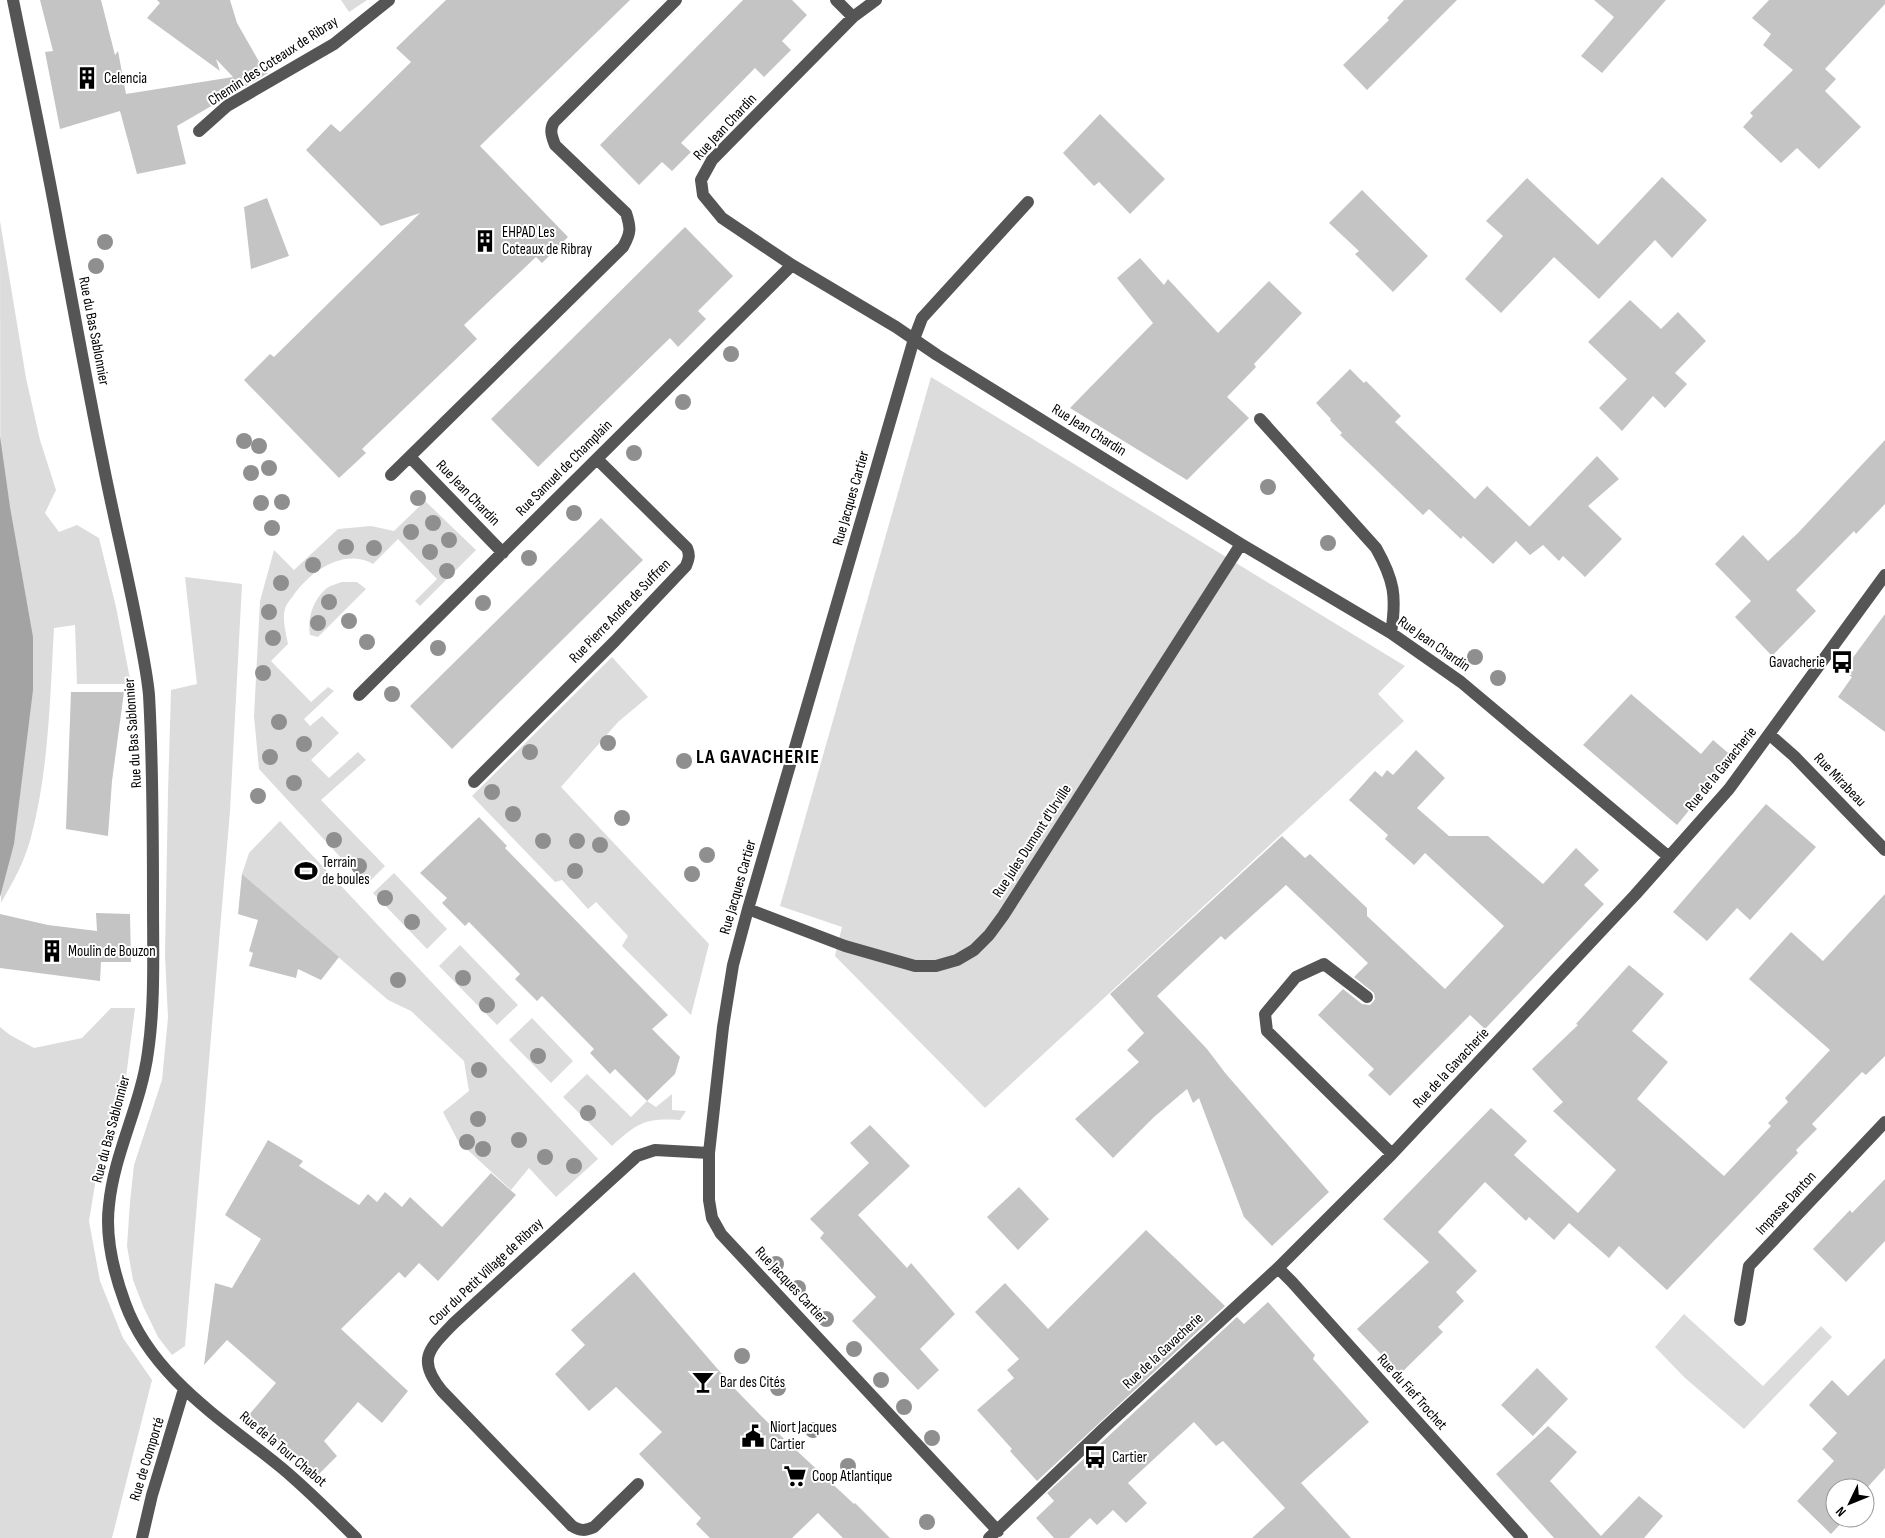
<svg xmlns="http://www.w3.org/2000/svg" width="1885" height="1538" font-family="'Sofia Sans Condensed',sans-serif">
<rect width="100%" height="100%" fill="#fff"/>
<path fill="#dcdcdc" d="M341 0H367L349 12Z
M0 221 26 378 40 440 56 490 45 513 59 532 77 525 99 538 116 607 131 684H77L75 625 54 628C50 698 49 769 31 837 25 861 13 882 1 903Z
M931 377 1405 666 1378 694 1404 721 985 1108 835 956 842 927 780 906Z
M425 501 476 550 420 606 415 601 437 579 398 539 373 564C344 547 309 572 293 596 291 599 286 604 285 609 282 619 286 633 288 644L271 661 311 702 328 687 334 691 304 719 310 726 322 716 339 733 311 760 329 778 358 752 366 760 321 800 385 866 366 885 259 769 254 716 260 601 274 550 294 570 338 529 371 526 394 531Z
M185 577 242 584 230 811 185 1346 172 1355 158 1337 143 1306 133 1280 127 1246 130 1202 134 1165 162 1080 168 1018 165 955 168 793 171 690 197 684Z
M342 582H357L366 589 318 637 310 635C307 619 313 599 327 588 331 585 337 584 342 582Z
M612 657 648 697 618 722 561 787 709 944 691 1015 622 946 628 936 596 902 588 909 562 880 555 882 472 796Z
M280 821 598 1159 556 1197 529 1168 511 1190 458 1141 443 1112 469 1091 464 1061 411 1011 388 1000 242 874 249 853Z
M394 873 447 929 427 949 373 893Z
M460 945 518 1005 497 1025 439 966Z
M111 1008H135L126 1077 100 1154 89 1221 100 1281 123 1338 152 1380 112 1538H0V1027L10 1035 34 1048 82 1038Z
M532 1018 573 1061 551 1083 509 1040Z
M587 1074 631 1117 647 1101 656 1107 672 1094V1110L686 1111 680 1120C644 1118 638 1123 612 1146L563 1097Z
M1684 1314 1763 1386 1821 1326 1832 1337 1744 1429 1684 1377 1655 1347Z"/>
<path fill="#a3a3a3" d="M0 436 10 507 33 637V690L14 844 0 897Z"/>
<path fill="#c4c4c4" d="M40 0H101L115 55 118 51 126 94 233 77 216 59 220 71 147 18 160 3 157 0H230L237 23 265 72 268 73 177 126 186 164 137 174 120 111 60 129 45 52 53 51Z
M446 0H630L480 146 568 237 542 263 536 257 464 325 477 339 362 449 366 453 339 478 244 380 270 354 274 357 420 213 381 226 306 150 331 124 340 132 411 62 396 48Z
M743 0H792L807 15 782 41 791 50 764 77 755 68 681 143 691 152 672 171 662 162 639 185 600 145Z
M1404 0H1457L1367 90 1343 65 1389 20 1387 18Z
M1594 0H1666L1602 73 1581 56 1614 17Z
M1769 0H1885V4L1825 69 1836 79 1825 91 1861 127 1819 169 1797 148 1781 163 1743 127 1753 116 1750 113 1793 70 1763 45 1771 34 1752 18Z
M1100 114 1165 179 1130 214 1099 182 1094 186 1063 153Z
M1662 177 1707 220 1672 258 1655 240 1599 299 1554 257 1501 313 1465 279 1503 236 1486 221 1527 178 1598 245Z
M1362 190 1428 256 1393 292 1355 254 1359 251 1329 223Z
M267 198 289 256 251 269 244 207Z
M685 227 733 276 698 311 706 319 678 347 670 338 538 467 491 419Z
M1140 258 1164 285 1168 279 1218 333 1269 281 1302 313 1254 364 1256 367 1227 397 1249 418 1187 480 1070 408 1153 323 1117 278Z
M1630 300 1661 329 1678 312 1706 341 1675 373 1687 384 1665 408 1653 396 1622 431 1599 408 1627 379 1588 342Z
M1350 369 1364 383 1366 381 1401 416 1395 422 1475 499 1487 486 1530 527 1493 564 1463 536 1461 539 1429 509 1423 515 1340 435 1342 433 1330 420 1331 419 1316 403Z
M1885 440V504L1856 534 1854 531 1796 590 1816 611 1772 656 1735 617 1751 601 1715 564 1743 535 1768 561 1798 533Z
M1597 456 1619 479 1588 506 1622 539 1585 577 1563 556 1559 561 1543 545 1530 555 1516 541Z
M601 518 643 560 452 749 410 706Z
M1885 614V732L1838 697 1852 677 1843 671Z
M71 692H124L112 781 108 836 66 829Z
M1631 694 1701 754 1713 740 1733 757 1677 825 1583 745Z
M1416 750 1445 778 1417 808 1449 836H1488L1543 884 1576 848 1599 870 1584 885 1604 904 1485 1029 1470 1015 1390 1096 1368 1075 1374 1069 1318 1015 1343 989 1362 1004 1370 1005 1373 1002 1375 999 1374 993 1354 977 1368 963 1286 885 1225 940 1221 936 1157 996 1207 1049 1226 1074 1329 1192 1272 1246 1244 1217 1199 1098 1193 1103 1187 1089 1154 1117 1113 1158 1075 1119 1139 1062 1127 1050 1144 1033 1110 994 1282 836 1305 858 1310 854 1367 908V916L1445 989 1504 926 1425 853 1414 865 1385 839 1388 835 1349 800 1375 771 1382 777 1387 770 1393 775Z
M1766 804 1816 847 1750 920 1737 908 1707 941 1673 912Z
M479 817 507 846 505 848 668 1015 652 1029 680 1057 675 1074 647 1101 615 1069 610 1074 590 1053 594 1049 542 996 537 1001 515 979 520 974 469 922 465 926 442 903 447 898 420 873Z
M242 874 339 957 321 980 298 969 296 978 249 966 253 953 249 951 258 920 238 914Z
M1885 894V1056L1866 1075 1862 1072 1812 1124 1817 1129 1796 1150 1798 1153 1667 1290 1619 1246 1609 1258 1569 1223 1554 1240 1529 1217 1526 1221 1485 1182 1438 1232 1477 1271 1456 1292 1464 1301 1438 1327 1443 1332 1400 1374 1357 1329 1429 1262 1383 1219 1491 1108 1527 1141 1514 1155 1578 1213 1616 1170 1553 1111 1563 1102 1532 1069 1578 1025 1576 1024 1629 965 1664 994 1632 1031 1668 1062 1637 1099 1724 1176 1771 1126 1768 1123 1788 1102 1785 1098 1830 1050 1749 979 1791 932 1823 961Z
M96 913 130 914 131 962H101L100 981 0 968V914L48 925 97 931Z
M870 1125 910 1166 858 1215 907 1268 911 1263 955 1314 920 1349 939 1370 918 1390 852 1321 876 1297 820 1238 824 1233 810 1219 869 1163 850 1143Z
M268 1140 303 1161 299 1166 359 1205 368 1194 377 1202 385 1192 402 1207 410 1197 442 1227 491 1173 516 1195 438 1281 419 1263 405 1278 399 1272 341 1329 408 1391 382 1423 358 1402 324 1441 337 1456 317 1476 248 1416 276 1383 227 1340 204 1365 215 1283 232 1288 261 1239 225 1215Z
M1885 1179V1241L1846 1282 1813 1249 1850 1210 1852 1213Z
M1019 1187 1049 1219 1018 1250 987 1217Z
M1146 1230 1225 1306 1037 1481 1010 1451 1012 1449 977 1410 1014 1378 1007 1370 1019 1359 975 1312 1005 1283 1048 1329Z
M634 1272 734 1388 781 1436 854 1504 855 1503 890 1538H843L818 1513 792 1538H710L696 1524 701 1518 639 1454 662 1432 616 1387 589 1411 555 1374 585 1345 571 1330Z
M1268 1302 1315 1355 1313 1359 1369 1422 1301 1483 1351 1538H1252L1285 1508 1223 1441 1216 1446 1194 1422 1128 1483 1147 1503 1126 1523 1113 1510 1097 1525 1090 1518 1069 1538H1054L1036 1518 1054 1501 1047 1493 1237 1317 1244 1324Z
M1885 1358V1468L1866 1489 1869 1493 1865 1498V1488H1835V1518H1846L1831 1534 1797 1501 1834 1461 1822 1449 1837 1433 1809 1405 1832 1380 1848 1396Z
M1537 1368 1568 1399 1533 1436 1501 1405Z
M1548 1426 1577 1452 1550 1481 1601 1536 1639 1496 1663 1516 1644 1538H1554L1496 1474Z"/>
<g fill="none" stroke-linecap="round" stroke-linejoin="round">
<path stroke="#555" stroke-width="12" d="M13 0C29 79 46 158 60 237 74 311 87 384 102 458 113 515 127 571 138 629 142 650 147 673 149 695 153 764 153 833 153 903 153 952 155 1004 148 1052 141 1105 114 1153 109 1205 105 1237 114 1273 125 1303 152 1378 225 1421 283 1469 309 1491 332 1514 356 1538
M836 0 853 17
M876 0 853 17 712 160 701 180 703 195 722 218 792 265 896 327 937 355 1241 544 1391 633 1461 682 1669 857
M199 131 227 106 334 44 389 0
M1260 419 1376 548C1394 580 1397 596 1391 633
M410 457 503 553
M391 475 623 247C631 233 631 228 626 213L555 145C552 137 549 130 554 122L676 0
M359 695 792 265
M1770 735 1794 756 1885 850
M474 782 615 641 686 566C689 559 690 555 687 548L597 459
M748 909 845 946 915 966H936L957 960 974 950 989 935 1003 916 1241 544
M1367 997 1324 964 1296 977 1265 1014 1267 1031 1392 1154
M1278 1268 1292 1282 1522 1538
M1740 1320 1749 1266 1885 1122
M638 1484 594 1527C585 1531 580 1531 572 1526L442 1391C416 1359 429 1349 454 1323L637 1156 655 1150 709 1153
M998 1531 721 1234 712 1218 709 1200V1153L723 1027 733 965 748 909 914 339 922 318 1028 202
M142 1538 152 1495 184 1389
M989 1538 1103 1429 1278 1268 1392 1154 1635 895 1729 789 1885 575"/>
</g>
<g fill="#8f8f8f">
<circle cx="105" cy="242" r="8"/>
<circle cx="96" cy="266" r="8"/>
<circle cx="731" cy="354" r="8"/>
<circle cx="683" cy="402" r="8"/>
<circle cx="244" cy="441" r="8"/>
<circle cx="259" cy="446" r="8"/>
<circle cx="634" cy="453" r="8"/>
<circle cx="269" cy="468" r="8"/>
<circle cx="251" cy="473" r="8"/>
<circle cx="1268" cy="487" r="8"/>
<circle cx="418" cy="498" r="8"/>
<circle cx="282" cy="502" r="8"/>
<circle cx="261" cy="503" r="8"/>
<circle cx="574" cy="513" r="8"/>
<circle cx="433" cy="523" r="8"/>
<circle cx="272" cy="528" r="8"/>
<circle cx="411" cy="532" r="8"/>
<circle cx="449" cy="540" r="8"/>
<circle cx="1328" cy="543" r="8"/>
<circle cx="346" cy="547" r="8"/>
<circle cx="374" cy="548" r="8"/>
<circle cx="430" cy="552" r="8"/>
<circle cx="529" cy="558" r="8"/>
<circle cx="313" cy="565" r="8"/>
<circle cx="447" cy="571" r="8"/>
<circle cx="281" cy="583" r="8"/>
<circle cx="329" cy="602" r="8"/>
<circle cx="483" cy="603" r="8"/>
<circle cx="269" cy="612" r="8"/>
<circle cx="349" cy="621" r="8"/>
<circle cx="318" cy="623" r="8"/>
<circle cx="273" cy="638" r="8"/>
<circle cx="367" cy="642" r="8"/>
<circle cx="438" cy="648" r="8"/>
<circle cx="1475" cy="657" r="8"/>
<circle cx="263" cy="673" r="8"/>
<circle cx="1498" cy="678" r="8"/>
<circle cx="392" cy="694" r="8"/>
<circle cx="279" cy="722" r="8"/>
<circle cx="608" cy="743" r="8"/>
<circle cx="304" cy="744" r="8"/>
<circle cx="530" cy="752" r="8"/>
<circle cx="270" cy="757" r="8"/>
<circle cx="684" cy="761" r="8"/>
<circle cx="294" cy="783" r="8"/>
<circle cx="492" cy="792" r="8"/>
<circle cx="258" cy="796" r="8"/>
<circle cx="513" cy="814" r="8"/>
<circle cx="622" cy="818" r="8"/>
<circle cx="334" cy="840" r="8"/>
<circle cx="543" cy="841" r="8"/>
<circle cx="577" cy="841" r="8"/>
<circle cx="600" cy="845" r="8"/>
<circle cx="707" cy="855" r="8"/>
<circle cx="359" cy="866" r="8"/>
<circle cx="575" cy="871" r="8"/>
<circle cx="692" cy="874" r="8"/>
<circle cx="385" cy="898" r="8"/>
<circle cx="412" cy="922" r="8"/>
<circle cx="463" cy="978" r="8"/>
<circle cx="398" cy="980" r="8"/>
<circle cx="487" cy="1005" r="8"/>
<circle cx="538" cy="1056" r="8"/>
<circle cx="479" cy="1070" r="8"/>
<circle cx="588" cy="1113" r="8"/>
<circle cx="478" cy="1119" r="8"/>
<circle cx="519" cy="1140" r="8"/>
<circle cx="467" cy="1142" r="8"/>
<circle cx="483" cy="1149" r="8"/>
<circle cx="545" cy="1157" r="8"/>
<circle cx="574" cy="1166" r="8"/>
<circle cx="776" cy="1264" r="8"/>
<circle cx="798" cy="1288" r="8"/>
<circle cx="826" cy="1319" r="8"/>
<circle cx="854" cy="1349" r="8"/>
<circle cx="742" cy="1356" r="8"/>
<circle cx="881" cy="1380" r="8"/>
<circle cx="778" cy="1388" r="8"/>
<circle cx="904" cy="1407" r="8"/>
<circle cx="813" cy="1430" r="8"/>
<circle cx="932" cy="1438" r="8"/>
<circle cx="848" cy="1466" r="8"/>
<circle cx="927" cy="1522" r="8"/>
</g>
<defs>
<symbol id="building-bare" viewBox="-9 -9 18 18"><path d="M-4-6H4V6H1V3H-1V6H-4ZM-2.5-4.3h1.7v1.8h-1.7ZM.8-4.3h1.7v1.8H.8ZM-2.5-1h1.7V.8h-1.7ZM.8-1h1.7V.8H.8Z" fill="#000" stroke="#fff" stroke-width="2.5" paint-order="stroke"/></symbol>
<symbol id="bus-bare" viewBox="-9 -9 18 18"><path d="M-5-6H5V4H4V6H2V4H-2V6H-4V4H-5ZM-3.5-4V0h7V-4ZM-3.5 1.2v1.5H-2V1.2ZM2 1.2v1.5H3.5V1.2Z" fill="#000" stroke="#fff" stroke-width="2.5" paint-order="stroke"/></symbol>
<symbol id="stadium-bare" viewBox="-9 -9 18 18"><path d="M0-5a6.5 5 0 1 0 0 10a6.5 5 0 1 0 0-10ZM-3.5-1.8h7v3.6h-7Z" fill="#000" stroke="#fff" stroke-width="2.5" paint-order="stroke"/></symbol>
<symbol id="bar-bare" viewBox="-9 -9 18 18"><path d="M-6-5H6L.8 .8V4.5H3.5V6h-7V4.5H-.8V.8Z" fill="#000" stroke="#fff" stroke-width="2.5" paint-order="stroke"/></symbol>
<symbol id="civic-bare" viewBox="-9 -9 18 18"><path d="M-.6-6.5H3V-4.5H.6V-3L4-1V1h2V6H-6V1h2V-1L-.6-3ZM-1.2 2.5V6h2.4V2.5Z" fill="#000" stroke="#fff" stroke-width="2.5" paint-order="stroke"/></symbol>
<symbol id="supermarket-bare" viewBox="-9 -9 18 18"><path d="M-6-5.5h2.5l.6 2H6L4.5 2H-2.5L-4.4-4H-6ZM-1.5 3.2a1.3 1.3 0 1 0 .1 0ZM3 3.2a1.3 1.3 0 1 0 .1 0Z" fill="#000" stroke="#fff" stroke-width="2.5" paint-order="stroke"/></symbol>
</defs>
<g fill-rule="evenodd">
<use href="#building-bare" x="71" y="62" width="32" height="32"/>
<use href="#building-bare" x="469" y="225" width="32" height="32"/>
<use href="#bus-bare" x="1826" y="646" width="32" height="32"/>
<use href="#stadium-bare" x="290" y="855" width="32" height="32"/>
<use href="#building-bare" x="36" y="935" width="32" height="32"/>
<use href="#bar-bare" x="687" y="1366" width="32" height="32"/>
<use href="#civic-bare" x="737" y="1420" width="32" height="32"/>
<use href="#bus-bare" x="1079" y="1441" width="32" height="32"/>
<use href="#supermarket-bare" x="779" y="1460" width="32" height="32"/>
</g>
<g text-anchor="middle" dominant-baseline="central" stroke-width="4" stroke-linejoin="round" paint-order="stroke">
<g font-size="15" fill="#000" stroke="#fff">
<text transform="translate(273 61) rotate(-33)">Chemin des Coteaux de Ribray</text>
<text transform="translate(725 127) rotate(-47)">Rue Jean Chardin</text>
<text transform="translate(94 331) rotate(79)">Rue du Bas Sablonnier</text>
<text transform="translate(1089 430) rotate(32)">Rue Jean Chardin</text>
<text transform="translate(564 468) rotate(-45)">Rue Samuel de Champlain</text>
<text transform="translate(468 493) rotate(46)">Rue Jean Chardin</text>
<text transform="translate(851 498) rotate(-74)">Rue Jacques Cartier</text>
<text transform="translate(620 611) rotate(-46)">Rue Pierre Andre de Suffren</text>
<text transform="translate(1434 644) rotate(35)">Rue Jean Chardin</text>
<text transform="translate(133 733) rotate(-94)">Rue du Bas Sablonnier</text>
<text transform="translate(1721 769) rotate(-51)">Rue de la Gavacherie</text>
<text transform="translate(1840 780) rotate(46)">Rue Mirabeau</text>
<text transform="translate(1032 841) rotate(-57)">Rue Jules Dumont d'Urville</text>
<text transform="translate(738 887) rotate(-74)">Rue Jacques Cartier</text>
<text transform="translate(1451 1068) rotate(-47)">Rue de la Gavacherie</text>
<text transform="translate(111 1129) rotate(-75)">Rue du Bas Sablonnier</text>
<text transform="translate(1786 1203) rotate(-47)">Impasse Danton</text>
<text transform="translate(486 1272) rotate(-43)">Cour du Petit Village de Ribray</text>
<text transform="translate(791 1285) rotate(47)">Rue Jacques Cartier</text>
<text transform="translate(1163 1351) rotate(-43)">Rue de la Gavacherie</text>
<text transform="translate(1412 1392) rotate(48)">Rue du Fief Trochet</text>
<text transform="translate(283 1449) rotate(40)">Rue de la Tour Chabot</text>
<text transform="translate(147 1459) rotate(-73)">Rue de Comporté</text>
</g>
<g font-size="15" fill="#000" stroke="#fff" text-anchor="start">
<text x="104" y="78">Celencia</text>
<text x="502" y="232">EHPAD Les<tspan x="502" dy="17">Coteaux de Ribray</tspan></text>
<text x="1825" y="662" text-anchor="end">Gavacherie</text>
<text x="322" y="862">Terrain<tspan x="322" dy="17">de boules</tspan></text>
<text x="68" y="951">Moulin de Bouzon</text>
<text x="720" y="1382">Bar des Cités</text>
<text x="770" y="1427">Niort Jacques<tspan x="770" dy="17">Cartier</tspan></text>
<text x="1112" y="1457">Cartier</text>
<text x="812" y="1476">Coop Atlantique</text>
</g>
<g font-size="20" font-weight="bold" letter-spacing="1" fill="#000" stroke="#fff">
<text x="758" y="757">LA GAVACHERIE</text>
</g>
</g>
<g transform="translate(1850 1503) rotate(227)"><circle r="24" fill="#ffffff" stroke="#999999"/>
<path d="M0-4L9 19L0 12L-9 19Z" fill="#000000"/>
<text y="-8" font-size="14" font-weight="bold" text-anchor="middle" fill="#000000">N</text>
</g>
</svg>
